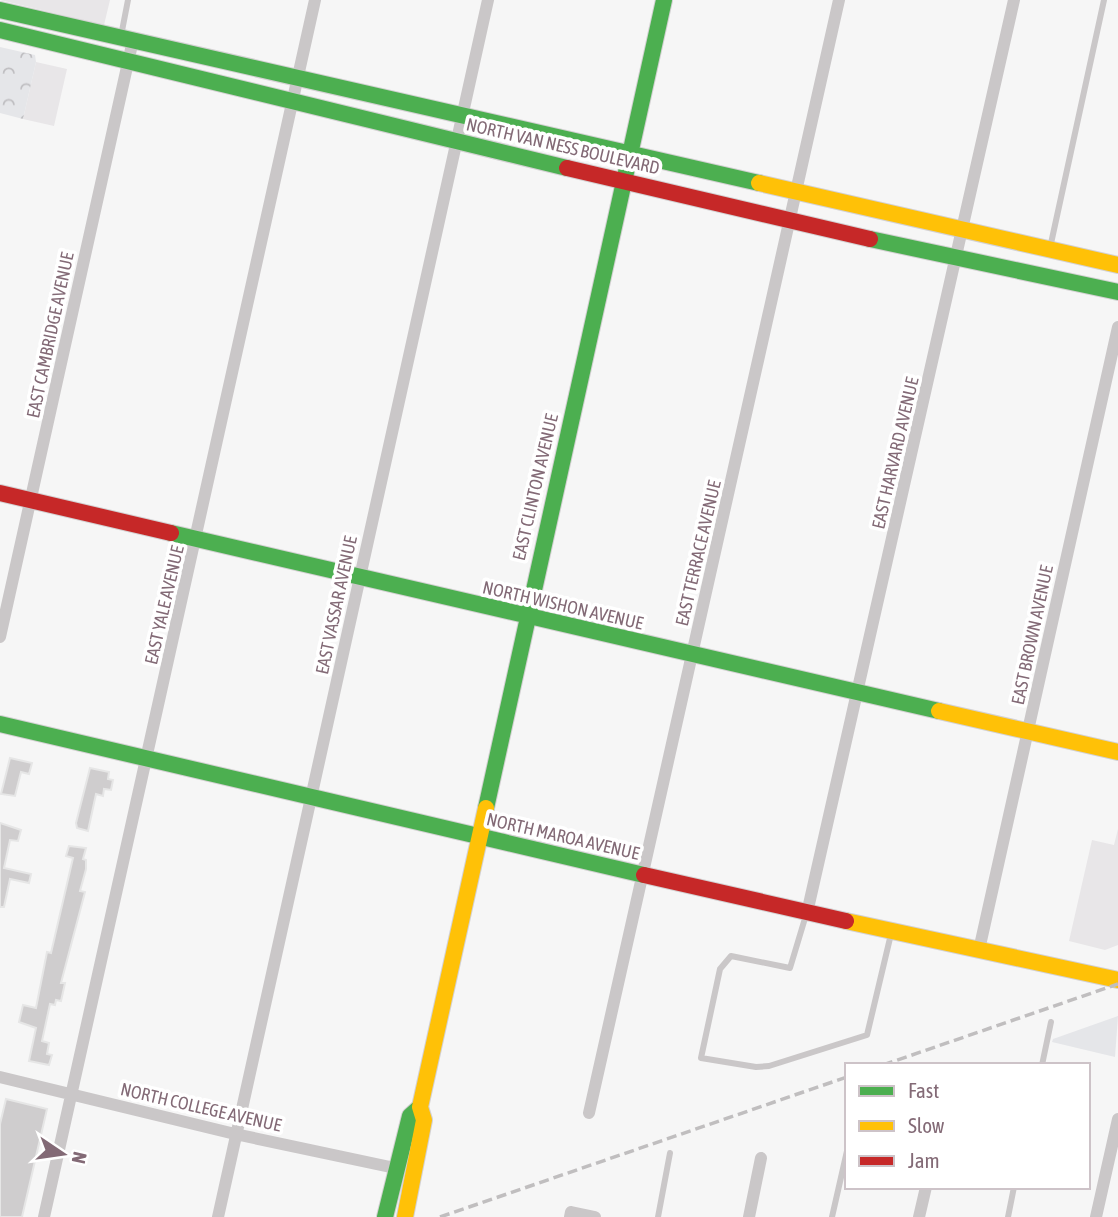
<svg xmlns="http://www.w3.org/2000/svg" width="1118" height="1217" font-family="'Asap Condensed',sans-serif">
<defs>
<pattern id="park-crowns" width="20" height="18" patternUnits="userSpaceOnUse" patternTransform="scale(1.75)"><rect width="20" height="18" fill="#e5e6e9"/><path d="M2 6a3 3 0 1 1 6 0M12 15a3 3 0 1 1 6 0" fill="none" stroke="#bfbec1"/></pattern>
</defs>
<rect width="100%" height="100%" fill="#f6f6f6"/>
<path fill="#e8e6e8" d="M0 0H110L104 25Z
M36 62 67 69 54 126 23 119Z
M1118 829V945L1105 950 1069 941 1092 840 1114 845Z"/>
<path fill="#e5e6e9" d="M1118 1016 1115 1057 1052 1042 1053 1039Z"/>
<path fill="url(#park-crowns)" d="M0 47 35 55 36 62 23 119 0 113Z"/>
<path fill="#cfcdce" stroke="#e6e6e6" stroke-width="2" d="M10 758 32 763 29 774 21 772 15 796 1 794Z
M90 768 109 772 108 779 113 780 111 790 104 789 103 796 96 794 88 831 77 828 76 823Z
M0 823 21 830 18 841 10 840 4 868 31 874 29 883 10 879 4 907H0Z
M69 846 86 848 83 859 86 860V869L80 891 85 892 61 983H65L61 1001 56 1000 55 1005 50 1004 42 1041 49 1043 47 1054 52 1055 49 1065 29 1061 36 1028 19 1022 23 1005 36 1008 47 952 51 953 73 858 66 856Z
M6 1099 47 1109 22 1217H0V1124Z"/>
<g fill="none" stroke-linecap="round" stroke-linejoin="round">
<defs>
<path id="fast" d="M0 10 759 183
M0 30 567 168
M870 239 1118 292
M171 533 939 711
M0 724 644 875
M486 808 664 0
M385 1217 410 1116 420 1107"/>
<path id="slow" d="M759 183 1118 265
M939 711 1118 752
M846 921 1118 980
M405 1217 424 1120 420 1107 486 808"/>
<path id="jam" d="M567 168 870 239
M0 493 171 533
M644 875 846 921"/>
</defs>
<use href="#fast" stroke="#d3d1d2" stroke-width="18"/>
<use href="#slow" stroke="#d3d1d2" stroke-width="18"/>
<use href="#jam" stroke="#d3d1d2" stroke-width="18"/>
<path stroke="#cac7c8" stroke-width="6" d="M121 36 128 0
M1050 248 1104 0
M806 915 790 968 731 956 720 969 701 1058 756 1067 769 1066 867 1035 891 934
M1042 1065 1051 1022
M658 1217 670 1153
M832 1217 847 1151
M1008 1217 1014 1187"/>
<path stroke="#cac7c8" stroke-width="12" d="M0 637 133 40
M807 913 1014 0
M979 950 1118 327
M0 1077 235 1134 395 1168
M589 1113 839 0
M44 1217 315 0
M218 1217 488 0
M570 1217 571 1212 595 1217
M749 1217 761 1158
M919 1217 926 1187
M1096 1217 1118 1119"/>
<use href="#fast" stroke="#4caf50" stroke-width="16"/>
<use href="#slow" stroke="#ffc107" stroke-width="16"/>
<use href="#jam" stroke="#c62828" stroke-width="16"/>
<path stroke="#c0bebf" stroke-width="3.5" stroke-dasharray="10 5" stroke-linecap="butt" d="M883 1065 1118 984
M440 1217 847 1077"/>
</g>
<g text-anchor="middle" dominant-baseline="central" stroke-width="7" stroke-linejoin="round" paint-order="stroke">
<g font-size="18" fill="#836a76" stroke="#fff">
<text transform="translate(563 146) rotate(13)">NORTH VAN NESS BOULEVARD</text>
<text transform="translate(50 335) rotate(-78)">EAST CAMBRIDGE AVENUE</text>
<text transform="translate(895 453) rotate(-77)">EAST HARVARD AVENUE</text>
<text transform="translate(535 487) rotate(-77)">EAST CLINTON AVENUE</text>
<text transform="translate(698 553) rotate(-77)">EAST TERRACE AVENUE</text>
<text transform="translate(164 605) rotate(-77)">EAST YALE AVENUE</text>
<text transform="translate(336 605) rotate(-78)">EAST VASSAR AVENUE</text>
<text transform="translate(563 605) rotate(13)">NORTH WISHON AVENUE</text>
<text transform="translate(1032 635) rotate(-78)">EAST BROWN AVENUE</text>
<text transform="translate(563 836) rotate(13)">NORTH MAROA AVENUE</text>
<text transform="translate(201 1107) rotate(13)">NORTH COLLEGE AVENUE</text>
</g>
</g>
<rect x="845" y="1063" width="245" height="126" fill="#ffffff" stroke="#cdc3c8" stroke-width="2"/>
<rect x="859" y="1086" width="35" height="10" fill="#4caf50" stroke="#cdc3c8" stroke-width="2"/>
<text x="908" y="1098" font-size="21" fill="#836a76">Fast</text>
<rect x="859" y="1121" width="35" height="10" fill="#ffc107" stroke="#cdc3c8" stroke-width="2"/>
<text x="908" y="1133" font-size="21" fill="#836a76">Slow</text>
<rect x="859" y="1156" width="35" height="10" fill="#c62828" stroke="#cdc3c8" stroke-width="2"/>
<text x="908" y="1168" font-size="21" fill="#836a76">Jam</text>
<g transform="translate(63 1154) rotate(103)" stroke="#ffffff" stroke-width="5" paint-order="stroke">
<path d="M0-5L12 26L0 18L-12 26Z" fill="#836a76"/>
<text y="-10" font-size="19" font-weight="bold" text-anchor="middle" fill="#836a76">N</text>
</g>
</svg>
